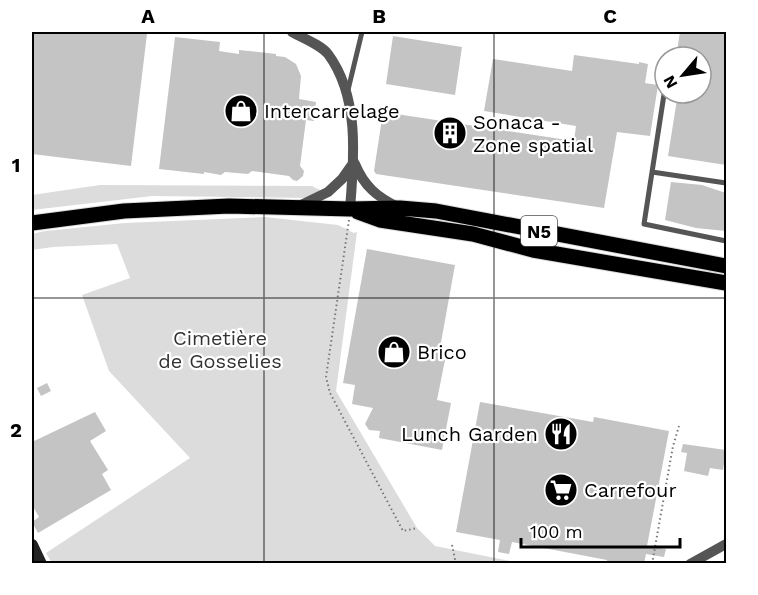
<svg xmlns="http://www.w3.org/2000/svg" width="758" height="595" font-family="'Work Sans',sans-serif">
<rect width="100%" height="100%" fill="#fff"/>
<path fill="#dcdcdc" d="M100 185 312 186 320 190 315 198 152 196 32 210V195Z
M265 217 338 225 354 233 357 232 336 391 417 528 435 546 520 563H52L46 553 190 458 109 371 82 295 130 278 117 244 53 247 32 250V234L45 231 125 223Z"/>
<path fill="#c4c4c4" d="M32 32H130L147 34 131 166 32 154Z
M680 32H726V165L668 156 678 93H701V57H676Z
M393 36 462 47 455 95 386 84Z
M175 37 220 42 219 51 239 54V50L276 54V56L285 57 296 64 301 76 299 99 316 102 314 121 306 120 300 166 304 171 303 176 297 181 293 180 289 176 252 171 248 174 225 172 221 175 204 172V174L159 169Z
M574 55 639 64V62L648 64 645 83 658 85 650 136 617 132 604 208 376 174 374 171 383 112 574 141 576 126 484 111 493 59 572 71Z
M671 182 702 185 726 193V231L696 228 665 220Z
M367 249 455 265 438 359 445 360 437 400 451 403 442 450 379 438 380 431 369 430 365 424 373 408 352 404 355 385 343 383Z
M47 383 51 391 41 396 37 388Z
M480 402 593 422 594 417 669 431 647 546 666 549 664 557 646 554 644 564H607V560L512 542 509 554 498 552 500 540 456 532Z
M95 412 106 431 90 441 108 470 102 474 111 490 38 533 32 522 39 517 32 505V442Z
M683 444 726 450 723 470 710 468 708 476 684 471 687 453 681 452Z"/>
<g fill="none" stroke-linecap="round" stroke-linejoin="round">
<defs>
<path id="primary" d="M358 212 380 220 473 234 533 250 726 283
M32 223 124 211 229 206 350 209 400 208 436 211 726 266"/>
</defs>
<use href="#primary" stroke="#dbdbdb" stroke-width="17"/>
<path stroke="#777" stroke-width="2" stroke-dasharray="1.5 3" stroke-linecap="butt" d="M349 220 326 377 330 393 403 531 417 528
M452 545 456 564
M652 564 673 446 679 426"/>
<path stroke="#555" stroke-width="5" d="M665 88 644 224 726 241
M348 90 362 32
M652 172 726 183"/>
<path stroke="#555" stroke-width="10" d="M292 32C303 38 321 45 328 54 360 97 354 159 350 209
M355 164C364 186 377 197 398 207
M297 207 328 192 342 179 354 162
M690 564 726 544"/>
<path stroke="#222" stroke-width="12" d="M32 545 41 564"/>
<use href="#primary" stroke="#000" stroke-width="15"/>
</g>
<path fill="none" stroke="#000" stroke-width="1.5" stroke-opacity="0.55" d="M264 32V564M494 32V564M32 298H726"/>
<defs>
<symbol id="shop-disc" viewBox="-11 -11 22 22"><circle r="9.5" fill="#000" stroke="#fff"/><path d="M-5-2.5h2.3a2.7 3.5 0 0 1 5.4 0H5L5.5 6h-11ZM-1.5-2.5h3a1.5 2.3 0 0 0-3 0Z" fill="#fff"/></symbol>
<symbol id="building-disc" viewBox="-11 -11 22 22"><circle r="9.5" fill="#000" stroke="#fff"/><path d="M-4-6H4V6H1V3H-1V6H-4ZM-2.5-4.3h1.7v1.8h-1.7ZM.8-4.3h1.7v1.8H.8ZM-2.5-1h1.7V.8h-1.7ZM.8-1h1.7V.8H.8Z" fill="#fff"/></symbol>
<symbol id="restaurant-disc" viewBox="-11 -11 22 22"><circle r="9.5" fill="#000" stroke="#fff"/><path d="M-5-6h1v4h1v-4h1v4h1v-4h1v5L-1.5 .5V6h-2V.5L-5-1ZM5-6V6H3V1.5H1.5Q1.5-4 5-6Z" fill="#fff"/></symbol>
<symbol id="supermarket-disc" viewBox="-11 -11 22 22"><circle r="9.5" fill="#000" stroke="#fff"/><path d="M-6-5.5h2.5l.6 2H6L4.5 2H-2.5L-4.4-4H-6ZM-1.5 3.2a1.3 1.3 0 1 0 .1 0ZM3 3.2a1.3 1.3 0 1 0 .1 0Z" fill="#fff"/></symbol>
</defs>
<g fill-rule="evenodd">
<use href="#shop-disc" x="222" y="92" width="38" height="38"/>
<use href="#building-disc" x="431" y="114" width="38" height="38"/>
<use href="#shop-disc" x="375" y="333" width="38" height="38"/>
<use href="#restaurant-disc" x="542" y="415" width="38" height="38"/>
<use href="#supermarket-disc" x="542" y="471" width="38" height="38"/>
</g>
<g text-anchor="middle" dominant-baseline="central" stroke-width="4.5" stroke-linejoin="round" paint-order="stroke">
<rect fill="#fff" stroke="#4c4c4c" stroke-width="1.5" x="521" y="216" width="36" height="30" rx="4.5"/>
<g font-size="18" font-weight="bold" fill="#000">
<text x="539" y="231">N5</text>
</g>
<g font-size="20" fill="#000" stroke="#fff" text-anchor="start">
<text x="264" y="111">Intercarrelage</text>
<text x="473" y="122">Sonaca -<tspan x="473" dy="23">Zone spatial</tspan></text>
<text x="417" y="352">Brico</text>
<text x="538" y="434" text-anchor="end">Lunch Garden</text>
<text x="584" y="490">Carrefour</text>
</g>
<g font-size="20" fill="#333" stroke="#fff">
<text x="220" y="338">Cimetière<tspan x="220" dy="23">de Gosselies</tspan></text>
</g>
</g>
<rect width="758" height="595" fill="none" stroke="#ffffff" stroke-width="66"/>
<g transform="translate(683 75) rotate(241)"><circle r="28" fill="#ffffff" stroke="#999999" stroke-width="1.5"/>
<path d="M0-4.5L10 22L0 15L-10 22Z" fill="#000000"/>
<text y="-9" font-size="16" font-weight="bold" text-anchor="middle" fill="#000000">N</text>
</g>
<path d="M521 538v9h159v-9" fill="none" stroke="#000000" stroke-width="3"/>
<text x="530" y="538" font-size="18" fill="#000000" stroke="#ffffff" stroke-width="4.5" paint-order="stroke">100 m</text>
<rect x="33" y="33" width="692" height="529" fill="none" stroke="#000" stroke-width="2"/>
<g font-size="20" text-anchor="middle" font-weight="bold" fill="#000">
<text x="148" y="23">A</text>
<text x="379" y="23">B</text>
<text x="610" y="23">C</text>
<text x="16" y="172">1</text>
<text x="16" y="437">2</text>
</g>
</svg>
